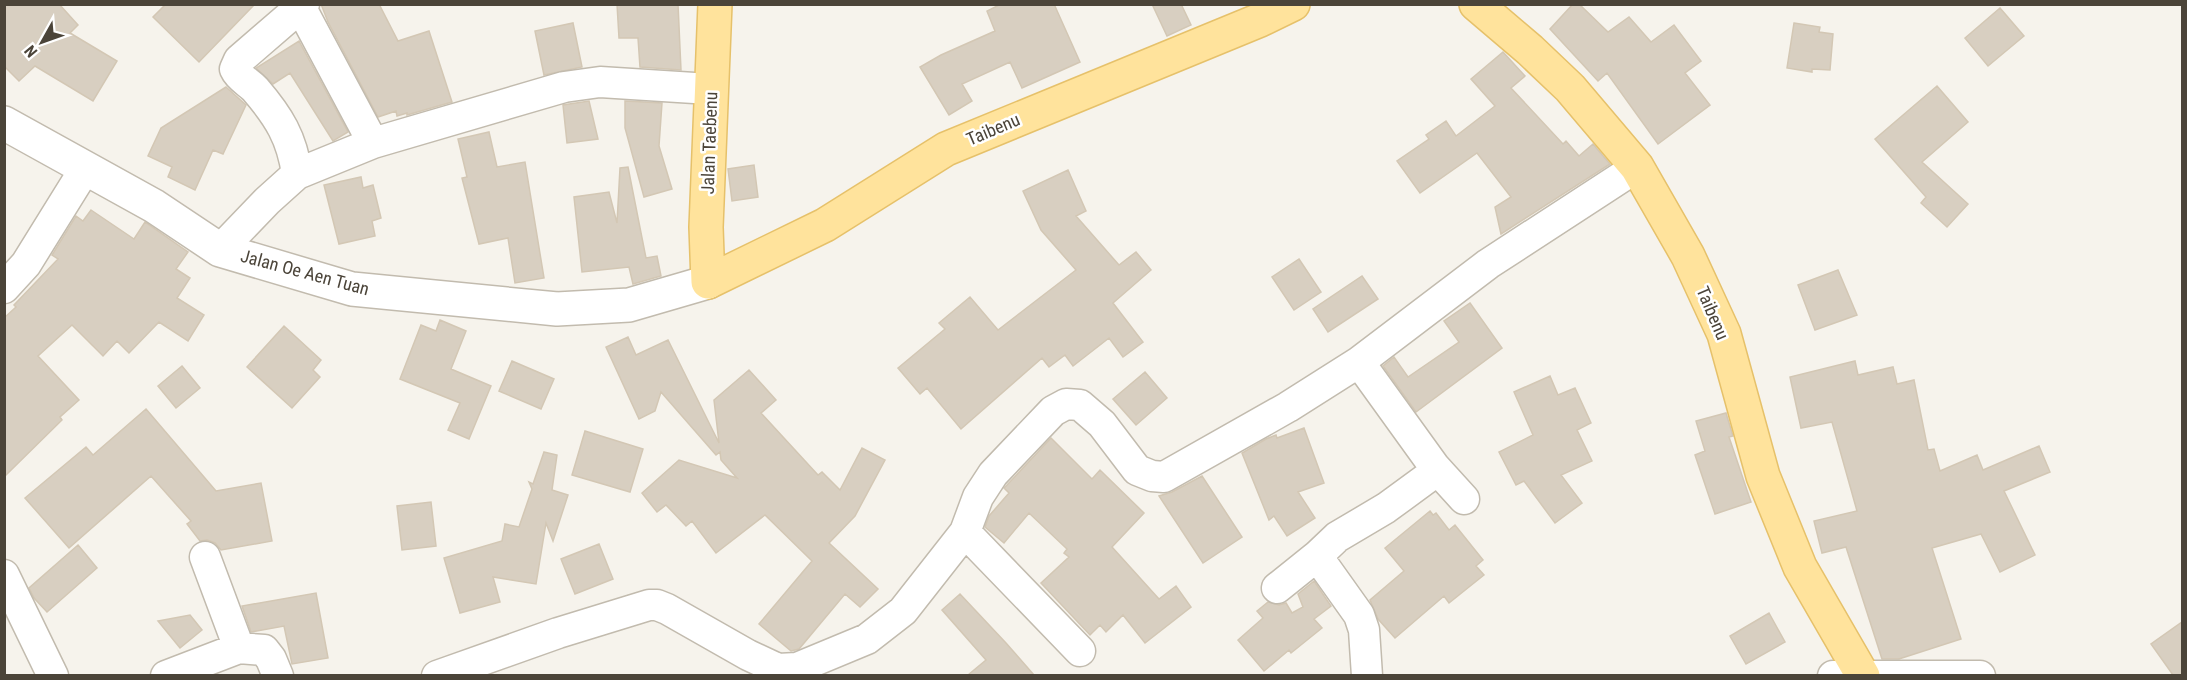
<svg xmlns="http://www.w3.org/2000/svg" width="2187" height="680" font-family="'Roboto Condensed',sans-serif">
<rect width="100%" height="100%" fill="#f6f3ec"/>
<path fill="#d8cfc1" stroke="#d3c7b4" stroke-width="1.5" d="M4 4H59L78 25 70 33 117 61 93 101 35 66 19 81 4 66Z
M166 4H255L199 62 153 17Z
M321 4H379L398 41 429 31 452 102 407 115V113L397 116 396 111 378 117 328 22Z
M617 4H678L681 70 640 67 638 38H619Z
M1001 4H1054L1080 62 1022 88 1010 62 962 84 972 101 949 115 920 67 941 55 995 31 987 11Z
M1152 4H1181L1191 25 1167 36Z
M1573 4H1579L1608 32 1629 17 1651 42 1674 25 1701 61 1685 73 1710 105 1658 144 1607 73 1598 81 1550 29Z
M2000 8 2024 36 1988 66 1965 38Z
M573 23 582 67 544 75 535 31Z
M1794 23 1820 27 1819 32 1833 34 1830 70 1812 69V72L1787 68Z
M299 41 348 132 333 141 290 73 273 84 256 68Z
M1503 52 1525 76 1511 88 1563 144 1566 141 1579 156 1593 144 1610 164 1501 234 1495 207 1511 197 1477 153 1420 193 1397 161 1429 139 1426 135 1446 121 1456 136 1495 106 1471 79Z
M1937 86 1968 122 1922 162 1968 204 1947 227 1921 203 1926 197 1875 139Z
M226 87 246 105 223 154 213 150 195 190 168 177 172 167 148 156 161 128Z
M589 101 598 139 567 143 563 105Z
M625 101 662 103 659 146 672 189 644 197 625 128Z
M489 132 497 167 525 162 544 278 515 283 508 238 479 244 462 178 467 177 458 139Z
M754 165 758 197 732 201 728 169Z
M628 167 646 258 657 256 661 276 633 284 629 267 582 272 574 197 609 192 617 223 620 168Z
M1068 170 1086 211 1076 216 1119 265 1136 252 1151 270 1113 303 1143 342 1123 357 1109 338 1073 366 1065 355 1049 367 1042 358 961 429 927 388 920 394 898 368 945 329 939 323 970 297 998 330 1076 270 1041 230 1023 191Z
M361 177 363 188 373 185 381 218 372 221 375 236 339 244 324 185Z
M91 210 134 239 145 222 188 252 176 269 190 278 177 298 204 315 188 341 159 322 129 353 117 341 103 356 72 325 38 356 79 400 60 417 62 420 4 477V318L16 307 14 305 58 259 52 255 76 216 83 221Z
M1299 259 1321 292 1294 310 1272 277Z
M1838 270 1857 315 1815 330 1798 285Z
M1362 276 1378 299 1328 332 1313 309Z
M1470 303 1502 348 1416 412 1383 366 1394 357 1408 377 1459 342 1444 321Z
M440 320 466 331 451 369 491 386 469 439 448 430 460 403 400 379 421 325 436 331Z
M284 326 321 360 313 370 320 377 292 408 247 367Z
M628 337 636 355 668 340 719 443 714 400 749 370 776 400 761 413 818 475 822 472 840 490 862 448 885 460 855 516 829 543 878 589 860 607 845 594 799 649 791 651 759 624 812 561 765 515 716 553 692 521 686 526 666 505 657 512 642 493 679 460 737 478 721 460 720 452 716 455 661 392 655 411 639 419 606 347Z
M512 361 554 379 541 409 499 391Z
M1855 361 1858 375 1893 367 1897 384 1914 380 1928 450 1934 449 1940 471 1977 455 1983 470 2039 446 2050 472 2004 491 2035 555 2000 572 1981 534 1932 548 1961 639 1899 659H1882L1846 547 1822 553 1814 521 1857 511 1832 422 1801 428 1790 377Z
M182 366 200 388 176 408 158 386Z
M1145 372 1167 398 1136 425 1113 399Z
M1550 376 1558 395 1575 388 1591 423 1577 430 1592 461 1561 475 1582 503 1555 523 1524 481 1516 485 1499 452 1533 435 1514 392Z
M146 409 216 491 261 483 272 541 221 550 215 543 207 540 200 541 187 524 191 521 151 476 69 548 25 498 86 447 93 455Z
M1726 413 1733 436 1729 437 1751 502 1715 514 1695 455 1705 451 1696 421Z
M1304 428 1324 483 1298 492 1315 518 1287 536 1274 516 1269 520 1242 453 1266 439 1276 435 1277 438Z
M585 431 643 449 630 492 572 475Z
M1051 438 1092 479 1100 470 1144 513 1112 547 1159 599 1176 586 1191 607 1145 643 1123 615 1106 632 1100 625 1090 635 1041 583 1069 557 1064 553 1067 549 1029 513 1004 543 985 527 989 516 1009 493 1004 488 1007 485Z
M544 452 557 455 552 490 568 495 553 541 546 523 536 584 493 577 500 602 460 613 444 558 502 541 505 524 519 527 532 489 529 482 533 484Z
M1202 476 1242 537 1203 563 1159 496 1172 492Z
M431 502 436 546 402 550 397 506Z
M1430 511 1433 515 1436 513 1449 530 1455 525 1483 560 1476 566 1484 575 1449 603 1444 596 1395 638 1378 619 1370 600 1404 571 1385 548Z
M599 544 613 579 575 594 561 559Z
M78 545 97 568 47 612 34 598 29 588Z
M1314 581 1331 606 1314 619 1322 628 1291 653 1289 650 1264 671 1238 640 1263 618 1257 611 1268 602 1279 605 1286 603 1292 613 1303 607 1298 594Z
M316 593 328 658 292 664 284 626 251 632 242 606Z
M960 594 1006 643 1034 675H968L986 660 942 610Z
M1769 613 1785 642 1746 664 1730 636Z
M190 615 202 630 180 648 158 621Z
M2182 622V675H2173L2151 644Z"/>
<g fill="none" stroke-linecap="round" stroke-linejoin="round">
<defs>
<path id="minor" d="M301 8 373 143
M297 174 373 143 564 87 600 82 710 89
M220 250 267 201 297 174C292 138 279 117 255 89 248 82 239 78 235 69L239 60 304 4
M4 288 26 264 85 169
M1359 362 1434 466 1431 474 1427 478 1386 508 1337 537 1317 556 1359 615 1364 630 1367 676
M1434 466 1464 499
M205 557 239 648
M4 575 53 676
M1277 588 1317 556
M1080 651 965 532 978 497 993 474 1053 411 1066 404 1080 405 1102 424 1137 470 1152 476 1164 477 1288 407 1359 362 1488 264 1637 167
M166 676 239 648 264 650 271 659 278 676
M437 676 558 633 649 605H657L667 609 748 655 778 669 797 668 867 639 903 611 965 532
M1833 676H1980"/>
<path id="tertiary" d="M4 123 154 206 220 250 352 289 557 309 629 305 708 282"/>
<path id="primary" d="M715 4 706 227 708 282 825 225 946 149 1260 20 1293 4
M1476 4 1530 50 1570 88 1637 167 1688 256 1724 334 1763 476 1800 567 1863 676"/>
</defs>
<use href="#minor" stroke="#c2bbae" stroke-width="33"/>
<use href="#tertiary" stroke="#c2bbae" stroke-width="36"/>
<use href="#primary" stroke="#e6c16a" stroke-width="36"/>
<use href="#minor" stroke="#fff" stroke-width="30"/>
<use href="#tertiary" stroke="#fff" stroke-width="33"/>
<use href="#primary" stroke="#ffe39c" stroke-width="33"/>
</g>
<g text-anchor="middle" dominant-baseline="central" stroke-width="5" stroke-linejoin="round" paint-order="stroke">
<g font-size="18" fill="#4b4439" stroke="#fff">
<text transform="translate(993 129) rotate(-23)">Taibenu</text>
<text transform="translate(709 143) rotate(-88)">Jalan Taebenu</text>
<text transform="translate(305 272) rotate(15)">Jalan Oe Aen Tuan</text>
<text transform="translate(1713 313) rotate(67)">Taibenu</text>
</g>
</g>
<rect width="2187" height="680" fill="none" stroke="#4b4439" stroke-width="12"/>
<g transform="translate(42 42) rotate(230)" stroke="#ffffff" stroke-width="4.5" paint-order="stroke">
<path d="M0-4.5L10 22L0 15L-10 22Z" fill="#4b4439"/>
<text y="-9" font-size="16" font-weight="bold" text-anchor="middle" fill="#4b4439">N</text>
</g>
</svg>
